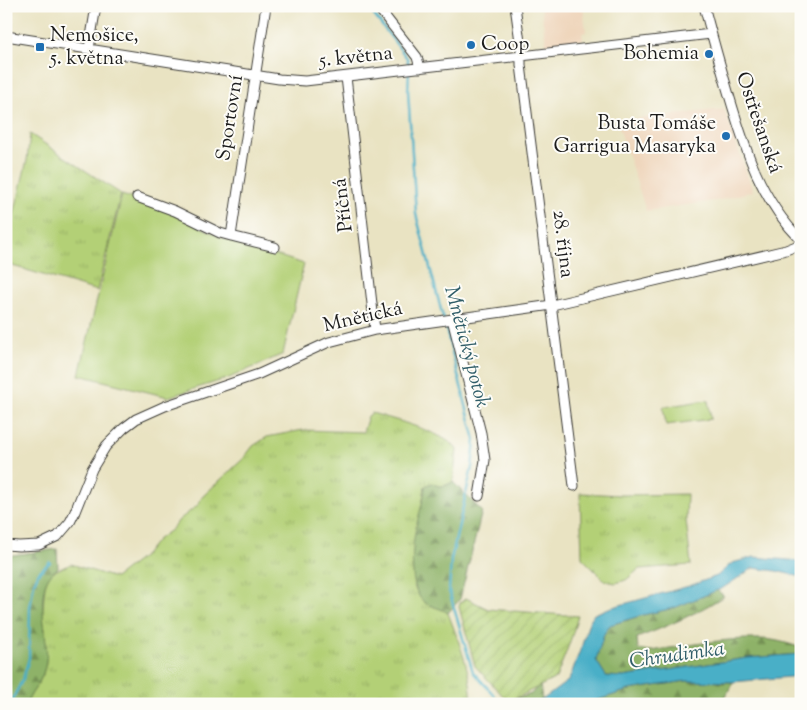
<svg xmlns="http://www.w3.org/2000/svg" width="807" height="710" font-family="'Sorts Mill Goudy',serif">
<defs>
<pattern id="grass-tufts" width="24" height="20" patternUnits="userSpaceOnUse" patternTransform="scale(1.25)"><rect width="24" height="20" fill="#b3d076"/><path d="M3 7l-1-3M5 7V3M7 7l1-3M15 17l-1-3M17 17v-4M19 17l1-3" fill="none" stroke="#99b266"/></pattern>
<pattern id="forest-firs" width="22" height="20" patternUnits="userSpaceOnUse" patternTransform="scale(1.25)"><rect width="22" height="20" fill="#8eb267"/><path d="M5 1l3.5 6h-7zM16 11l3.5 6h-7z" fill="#739054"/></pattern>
<pattern id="garden-furrows" width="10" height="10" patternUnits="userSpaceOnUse" patternTransform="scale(1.25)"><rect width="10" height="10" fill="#b3d076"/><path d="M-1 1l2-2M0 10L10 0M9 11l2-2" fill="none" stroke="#99b266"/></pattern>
</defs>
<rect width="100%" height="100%" fill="#fdfcf7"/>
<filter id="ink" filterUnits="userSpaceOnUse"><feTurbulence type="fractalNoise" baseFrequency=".02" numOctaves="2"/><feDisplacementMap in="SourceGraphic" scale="10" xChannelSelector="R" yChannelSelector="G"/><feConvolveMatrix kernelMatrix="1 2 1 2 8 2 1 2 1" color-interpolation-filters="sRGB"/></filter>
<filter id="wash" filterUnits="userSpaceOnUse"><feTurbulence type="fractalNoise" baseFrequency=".0096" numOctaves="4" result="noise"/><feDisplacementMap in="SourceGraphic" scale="20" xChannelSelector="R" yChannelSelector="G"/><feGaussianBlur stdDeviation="1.12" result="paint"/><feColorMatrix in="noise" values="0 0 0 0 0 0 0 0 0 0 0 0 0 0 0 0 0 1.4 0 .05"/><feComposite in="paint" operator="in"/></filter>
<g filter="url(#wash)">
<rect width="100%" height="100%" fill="#e9e3c2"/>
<path fill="#efd6bc" d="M541 6H583L586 32 582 33 583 40 546 45Z
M724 109 753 191 721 200 646 211 617 121Z"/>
<path fill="url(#grass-tufts)" stroke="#687649" d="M30 134 121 194 97 291 6 264V248L27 160Z
M372 413C391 419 448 433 457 450L453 482 444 486H425L413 566 415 589 430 605 443 609 448 613C457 637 474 679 471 704H27L28 699 43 675 45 629 42 617 45 585 50 573 71 564 115 578 145 555 157 540 172 529 179 520 198 505 202 497 243 459 253 446 267 437 303 430 363 432 368 416Z
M580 493 622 495 687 494 686 520 691 565 639 569 626 580 616 583 605 581 582 558Z"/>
<path fill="url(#forest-firs)" stroke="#556742" d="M453 482 482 511 460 599 448 613C440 607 427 607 421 599 409 584 412 546 416 527 419 513 424 501 425 486L432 483C441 488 444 487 453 482Z
M57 549 58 568C30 585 50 635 46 662 45 670 42 677 38 684 34 691 29 696 27 704H6L9 597 6 583V556Z
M717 590 724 596C696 614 668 626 637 638L638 649 650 651C686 646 723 638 759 639 773 639 788 643 801 648V654L747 658 623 677 606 676 596 660 604 634 610 625 643 615 674 608Z
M686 681 733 682 722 704 680 702 675 704H585L629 690Z
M540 684 542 700 533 704H499L531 694Z"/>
<path fill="url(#garden-furrows)" stroke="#687649" d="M466 598 488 609 578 616 570 642 556 678 510 701 506 699 475 666 459 607 460 603Z"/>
<path fill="#b3d076" stroke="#687649" d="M122 195 166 210 225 239 304 264 283 354 229 378 168 397 79 375Z
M708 400 711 419 666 425 663 407Z"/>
<path fill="#48afc7" stroke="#326672" d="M754 557 801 561V577L776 571 753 568 723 588 674 608 643 615 610 625 604 634 596 660 606 676 623 677 747 658 801 654V676L733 682 686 681 629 690 585 704H533L542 700 569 680 582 645 589 622 594 614 609 608 689 586 717 576 732 563Z"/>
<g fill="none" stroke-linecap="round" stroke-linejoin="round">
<path stroke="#48afc7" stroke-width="2.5" d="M367 6 407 58 409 66
M409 71 408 91 416 214 475 440 472 467 451 560 449 591 473 672 495 696
M14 704 13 698 23 679 29 658 30 607 34 583 39 572 50 562"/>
</g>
</g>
<g filter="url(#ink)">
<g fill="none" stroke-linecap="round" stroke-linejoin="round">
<defs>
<path id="minor" d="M266 6 231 236 275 247
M377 6 417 57 420 68
M515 6 521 49V65L574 486
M704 6C712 36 720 65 729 95 745 149 760 199 801 240
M6 36 279 79 305 81 711 34
M89 49 96 6
M346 77 375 330
M137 197 175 211 220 233 231 236
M452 319 481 433 485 460 479 496
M6 545 19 546 39 545 58 536 70 522 74 514 92 469 106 446 124 428 136 419 165 406 259 374 329 342 375 330 552 305 786 250 801 244"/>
</defs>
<use href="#minor" stroke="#3b3a35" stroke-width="11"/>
<use href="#minor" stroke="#fff" stroke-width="9"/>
</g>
</g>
<g fill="#1f6fb2" stroke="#fdfcf7" stroke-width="2">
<circle cx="471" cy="45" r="5"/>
<rect x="35" y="42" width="10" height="10" rx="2.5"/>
<circle cx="709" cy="54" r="5"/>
<circle cx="726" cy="136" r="5"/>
</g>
<g text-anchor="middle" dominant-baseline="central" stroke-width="4" stroke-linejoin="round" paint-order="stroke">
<g font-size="20" fill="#1c1c1c" stroke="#fdfcf7" text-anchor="start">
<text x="50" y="36">Nemošice,<tspan x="50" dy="23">5. května</tspan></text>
<text x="481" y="45">Coop</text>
<text x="699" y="54" text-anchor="end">Bohemia</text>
<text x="716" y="124" text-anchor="end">Busta Tomáše<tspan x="716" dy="23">Garrigua Masaryka</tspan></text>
</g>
<g font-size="20" fill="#1c1c1c" stroke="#fdfcf7">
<text transform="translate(356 58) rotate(-6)">5. května</text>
<text transform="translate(231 118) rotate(-81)">Sportovní</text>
<text transform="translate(758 123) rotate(71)">Ostřešanská</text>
<text transform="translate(344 205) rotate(-97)">Příčná</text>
<text transform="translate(562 244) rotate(83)">28. října</text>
<text transform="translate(363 318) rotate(-13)">Mnětická</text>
</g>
<g font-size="21" font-style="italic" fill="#305e69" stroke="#fdfcf7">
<text transform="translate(466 347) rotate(75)">Mnětický potok</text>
<text transform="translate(677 656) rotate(-8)">Chrudimka</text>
</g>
</g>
<rect width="807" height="710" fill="none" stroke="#fdfcf7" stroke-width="25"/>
</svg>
